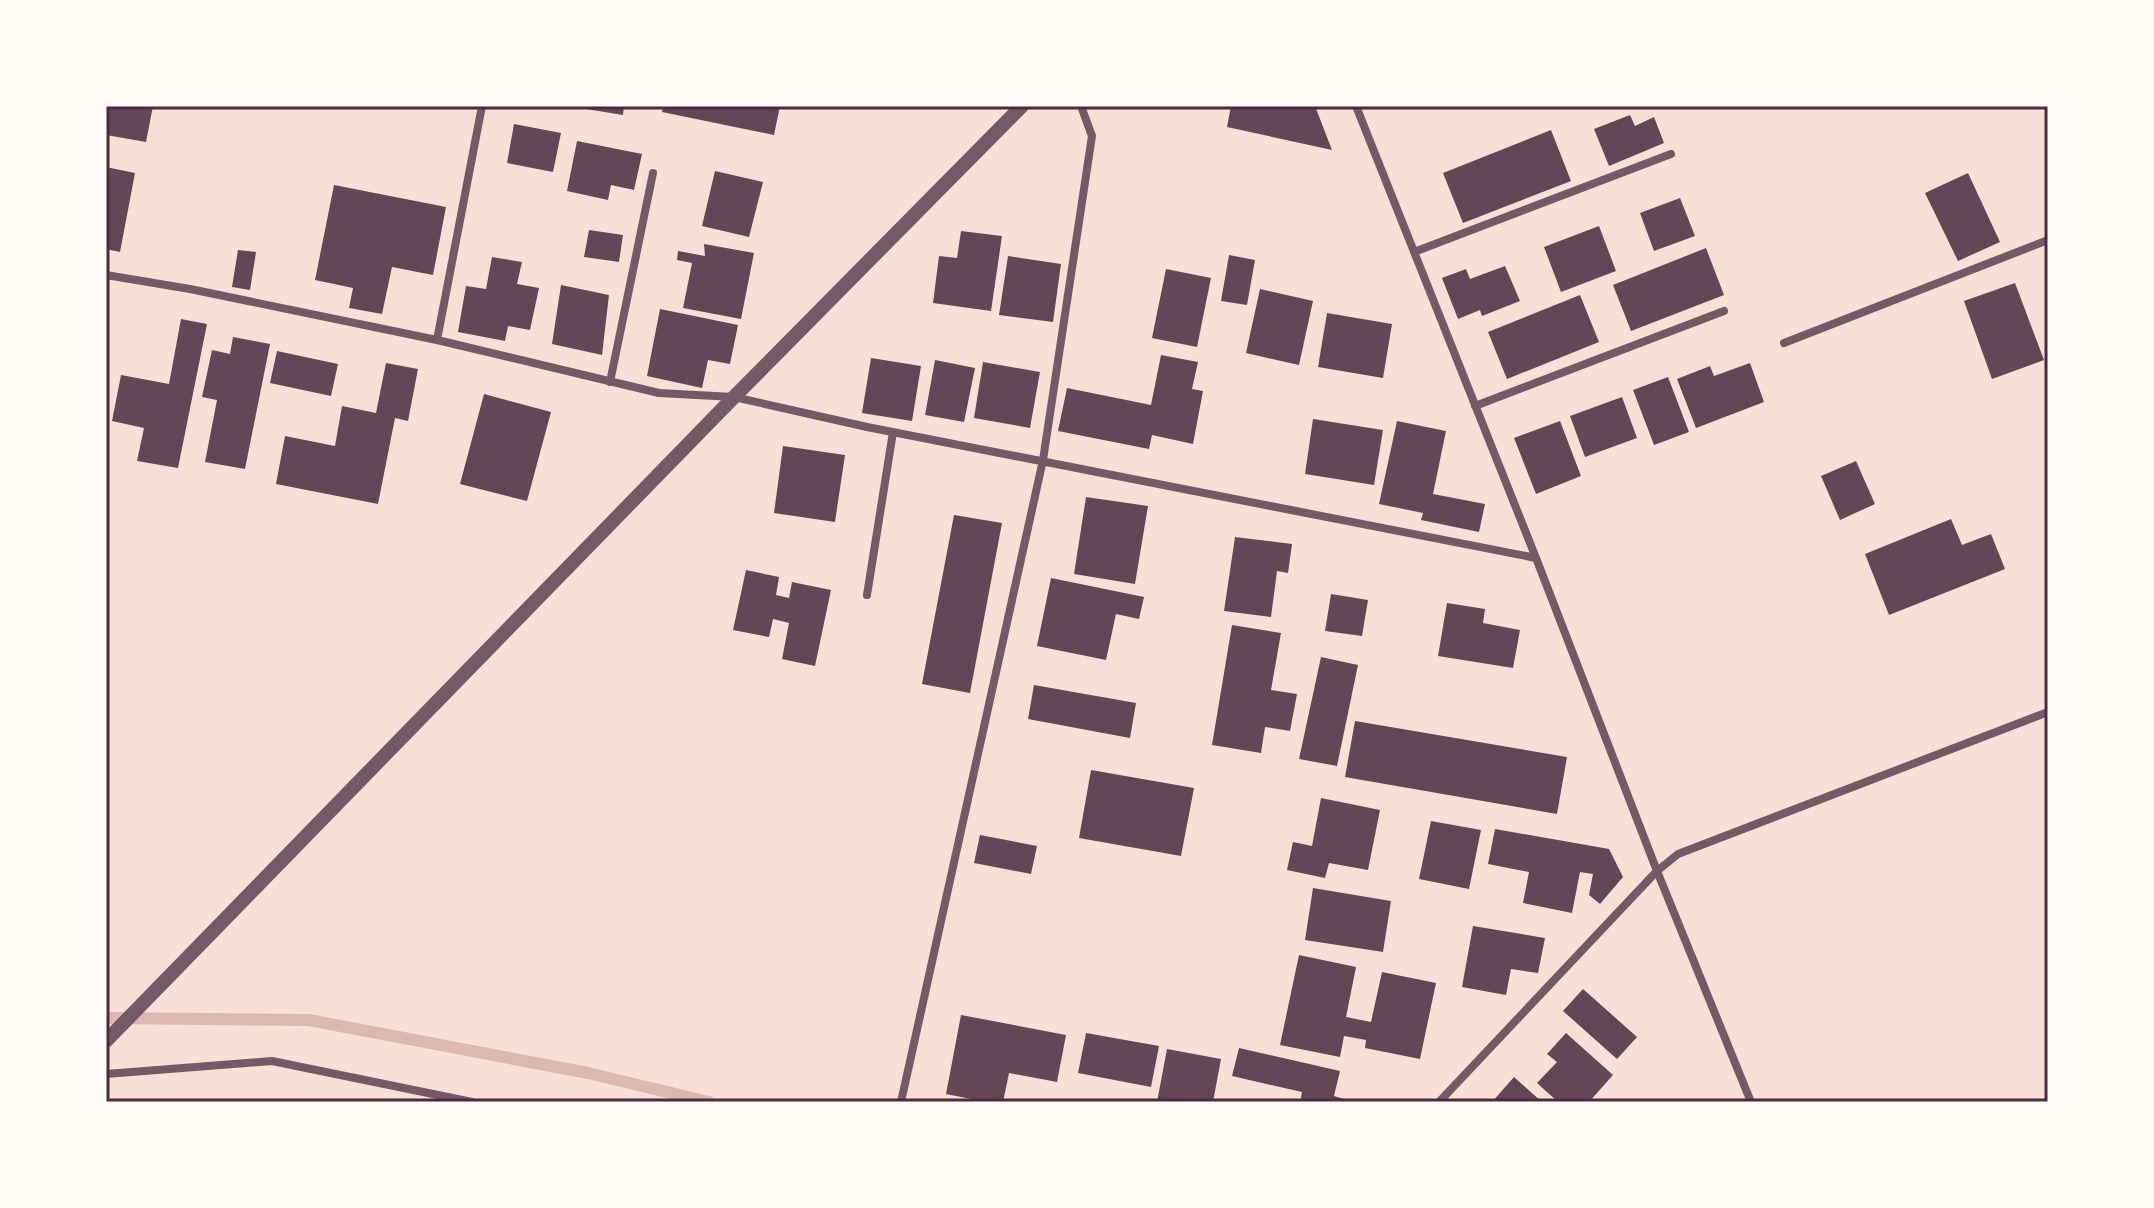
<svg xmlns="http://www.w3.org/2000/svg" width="2154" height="1208" font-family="Poppins,sans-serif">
<rect width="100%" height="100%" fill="#f7e1d7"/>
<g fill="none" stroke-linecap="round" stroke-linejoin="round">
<path stroke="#dcb8b0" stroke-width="12" d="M106 1018 309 1020 588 1073 709 1102"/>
</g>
<path fill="#644757" d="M106 106H153L146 142 106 135Z
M581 106H624L623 115 580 108Z
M663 106H780L774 135 662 112Z
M1231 106H1315L1332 150 1227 127Z
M1630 115 1635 126 1654 117 1664 143 1609 166 1594 129Z
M514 124 561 133 553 172 507 163Z
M1551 130 1571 181 1463 223 1443 173Z
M577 141 642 154 634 190 611 185 608 200 567 191Z
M106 167 135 173 120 252 106 249Z
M715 171 763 182 749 237 702 226Z
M1968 173 2000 242 1958 261 1925 193Z
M334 185 446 207 433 275 392 267 382 314 349 308 353 288 315 280Z
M1680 198 1695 236 1654 251 1640 213Z
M1599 226 1616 271 1561 292 1544 247Z
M589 230 623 235 619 262 584 257Z
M961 231 1002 236 991 311 933 303 939 256 957 258Z
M704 244 754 253 741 319 683 308 692 263 677 260 678 251 705 256Z
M1706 248 1724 295 1631 331 1613 285Z
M238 250 256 252 250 290 232 287Z
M1229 255 1255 260 1247 305 1221 301Z
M1008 256 1061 264 1053 322 999 315Z
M492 257 522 262 517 284 539 288 530 330 508 326 505 341 458 332 466 286 486 289Z
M1505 266 1520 301 1482 316 1480 310 1458 319 1442 278 1466 269 1470 279Z
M1166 269 1211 278 1197 347 1152 338Z
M2015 283 2044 360 1992 379 1964 301Z
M561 285 609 295 602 355 552 344Z
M1260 289 1313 301 1299 365 1246 353Z
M1580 295 1599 342 1507 379 1488 332Z
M660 309 738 325 730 364 708 360 702 388 647 376Z
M1327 313 1392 324 1383 378 1318 367Z
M181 319 207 324 178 468 137 461 144 428 112 421 121 375 169 384Z
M233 337 270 344 245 469 205 462 217 400 202 397 212 350 230 354Z
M277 351 338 364 331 396 270 383Z
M1161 355 1198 362 1192 389 1203 391 1193 444 1152 435 1149 449 1058 431 1067 388 1151 405Z
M871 358 921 366 912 421 862 413Z
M935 360 975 368 964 422 925 415Z
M983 362 1040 372 1030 428 974 418Z
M386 363 418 369 408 421 395 418 378 504 276 484 285 436 335 446 342 406 376 413Z
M1750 363 1764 402 1696 428 1677 379 1710 366 1714 376Z
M1668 377 1689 432 1654 445 1633 390Z
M484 394 551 412 527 501 460 484Z
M1622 397 1637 438 1585 457 1570 416Z
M1313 419 1383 430 1374 485 1305 474Z
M1397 421 1446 431 1433 494 1485 504 1479 532 1421 520 1423 513 1379 504Z
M1560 421 1581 476 1536 494 1514 438Z
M783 446 845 455 835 522 774 513Z
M1856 461 1875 504 1840 520 1821 476Z
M1086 497 1148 506 1135 584 1074 574Z
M954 515 1002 523 970 693 922 684Z
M1951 519 1962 545 1991 534 2005 569 1889 615 1865 554Z
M1235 537 1292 544 1288 573 1277 571 1271 617 1224 611Z
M746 570 779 577 776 595 789 598 792 582 831 590 815 666 782 659 789 623 773 619 769 637 733 630Z
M1051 578 1144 597 1139 619 1116 614 1106 660 1037 646Z
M1331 594 1368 600 1362 636 1325 631Z
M1447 603 1485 609 1483 623 1520 630 1513 668 1438 656Z
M1232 625 1281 633 1271 690 1297 694 1290 731 1265 727 1261 753 1212 745Z
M1321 657 1358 665 1337 766 1299 759Z
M1034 685 1136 703 1130 738 1028 719Z
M1355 721 1567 757 1557 814 1345 777Z
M1091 770 1194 788 1181 856 1079 838Z
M1321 798 1380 810 1368 870 1329 863 1325 878 1287 870 1293 842 1312 846Z
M1431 821 1481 830 1469 889 1419 879Z
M1495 829 1609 849 1623 877 1600 904 1589 895 1593 874 1580 872 1572 913 1523 903 1529 872 1488 864Z
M980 835 1037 846 1031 874 974 863Z
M1313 888 1391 901 1383 952 1305 940Z
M1473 926 1545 938 1538 973 1511 969 1506 995 1462 987Z
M1299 955 1356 967 1346 1017 1371 1022 1382 972 1436 983 1420 1059 1365 1048 1366 1040 1344 1036 1340 1057 1280 1045Z
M1583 989 1637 1037 1617 1059 1563 1011Z
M961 1015 1066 1035 1057 1082 1009 1073 1003 1102H986L946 1094Z
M1086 1033 1159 1046 1151 1087 1078 1073Z
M1566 1033 1613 1075 1589 1102H1558L1537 1083 1557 1062 1547 1054Z
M1239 1048 1340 1071 1334 1096 1354 1102H1300L1302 1092 1232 1076Z
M1167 1049 1221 1059 1213 1102H1157Z
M1514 1077 1542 1102H1492Z"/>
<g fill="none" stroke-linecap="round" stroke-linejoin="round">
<path stroke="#755966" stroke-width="8" d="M1356 106 1536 558 1657 871 1751 1102
M1414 252 1671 154
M106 275 190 289 437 340 659 393 734 397 867 427 1536 558
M437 340 482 106
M1784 343 2048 240
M610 382 653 173
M1475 406 1724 311
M867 595 893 432
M106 1074 272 1061 472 1102
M901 1102 1043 460 1092 136 1081 106
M1439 1102 1657 871 1678 854 2048 712"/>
<path stroke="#755966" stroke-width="14" d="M106 1041 734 397 1022 106"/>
</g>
<rect width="2154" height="1208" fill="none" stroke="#fffaf5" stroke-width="216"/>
<rect x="108" y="108" width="1938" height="992" fill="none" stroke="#4a2c40" stroke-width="3"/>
</svg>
